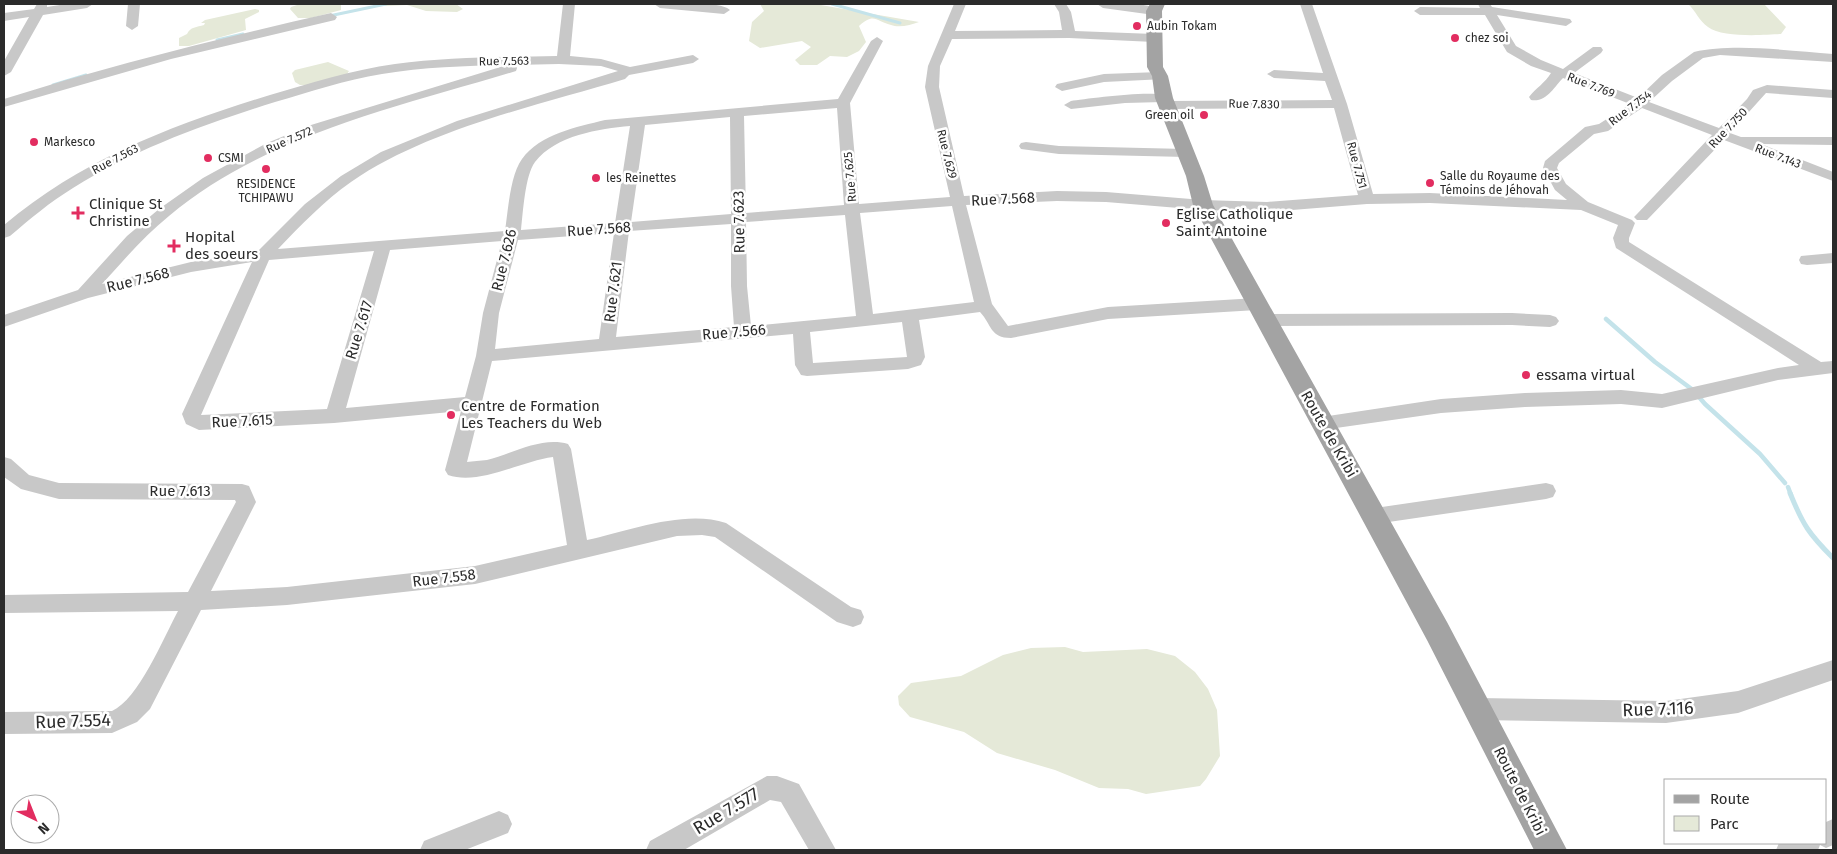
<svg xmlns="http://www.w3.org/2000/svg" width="1837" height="854" font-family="'Fira Sans',sans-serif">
<rect width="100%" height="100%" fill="#fff"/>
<path fill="#e5e9d8" d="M300 4H341V10L311 18H298L290 9 291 7Z
M380 4H456L463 9 457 12 426 11 407 5 385 6Z
M760 4H815L919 22C911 25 899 28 891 25 876 21 874 12 859 26L866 42 859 51 847 57 830 56 817 65H800L795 60 811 47 802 41 760 48 749 41 752 22 764 11Z
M1688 4H1764L1786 27 1781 34C1764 35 1722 38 1708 27 1699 21 1696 11 1688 4Z
M255 9 259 10V12L245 19 246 30 189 46H179V38L187 34C190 27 197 27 204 25L205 23H201L205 20Z
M328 62 349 71 347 74 310 85H300L295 82 292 73 295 70Z
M1065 647 1083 652 1147 649 1175 656 1195 672 1208 689 1217 710 1220 756 1206 779 1200 786 1146 794 1128 789 1099 788 1055 770 997 753 964 732 910 717 899 705 898 696 911 683 961 676 1003 655 1031 648Z"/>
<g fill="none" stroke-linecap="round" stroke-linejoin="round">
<path stroke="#c4e3ea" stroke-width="3" d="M832 4 900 23
M329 16 386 4
M217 40 243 34
M53 85 86 75"/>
<path stroke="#c4e3ea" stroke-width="4.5" d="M1606 319 1655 362 1693 390 1705 404 1760 454 1785 483
M1788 487 1791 495"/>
<path stroke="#c4e3ea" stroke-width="5" d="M1790 493C1803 525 1809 534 1833 558"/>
<path fill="#c8c8c8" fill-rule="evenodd" d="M37 4H47V7L66 4H93L87 8 43 15 11 72 4 76V61L29 17 4 21V13L34 9Z
M128 4H140L138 26 132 30 126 26Z
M563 4H575L570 56 601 59 630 67 693 55 699 59 693 63 629 75 625 79C536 106 428 129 351 182 324 201 301 225 278 249L505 231C508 212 510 175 522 159 540 134 577 127 605 120L838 99 871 41 877 37 883 41 850 103 859 204 950 197 925 87 928 66 954 4H966L955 31 1062 30 1059 12 1054 4H1066L1071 12 1075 31 1154 34 1160 38 1154 42 1069 38 952 39 940 66 939 87 964 196 1057 191 1106 192 1203 200 1267 202 1358 195 1334 108 1168 109 1161 105 1163 102 1125 103 1071 109 1064 105 1071 101C1087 99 1163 88 1171 98L1169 101 1332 100 1325 81 1274 78 1267 74 1274 70 1323 73 1300 4H1312L1347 104 1373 194 1430 193 1567 200 1555 190 1543 168 1545 161 1585 127 1599 124 1630 104 1563 78C1555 86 1546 103 1531 100L1529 97C1536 88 1545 83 1551 73L1531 66 1507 52 1485 15H1420L1414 11 1420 7 1480 8 1478 4H1490L1492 7 1570 19 1572 22 1566 26 1497 15 1516 46 1541 60 1563 69 1593 47H1601L1603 50 1601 53 1574 73 1638 98 1662 75 1694 52C1734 43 1792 51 1833 54V62L1720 55 1703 58 1672 81 1649 102 1719 128 1747 99 1753 90 1767 85 1833 90V98L1766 93 1730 133 1741 137H1833V145L1761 144 1833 172V181L1724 140 1647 220H1637L1634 217 1637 214 1712 135 1642 108 1608 131 1594 134 1559 163 1557 168 1566 184 1588 202 1632 220 1635 223 1629 238V242L1821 362 1833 361V373L1778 380 1662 408 1621 404 1525 407 1441 413 1322 430 1315 428 1313 423 1315 418 1441 399 1525 393 1621 390 1662 394 1778 368 1799 365 1616 248 1613 238 1618 225 1581 210 1430 203 1367 204 1267 212 1203 210 1106 202 1057 201 966 205 992 304 1008 326 1108 307 1257 298 1263 300 1265 304 1263 308 1257 310 1108 319 1011 338C990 338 992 325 980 312L919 320 925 357 921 365 908 369 807 376 801 375 795 365 793 334 492 361 467 462C473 461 480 461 487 460 511 454 542 436 568 444L571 449 587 540C628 531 685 509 726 523L851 607 861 610 864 617 861 624 853 627 837 622 715 537 702 535 677 536 475 584 287 605 201 610 150 709 137 722 112 733 4 734V712L112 711C138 700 164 637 178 611L4 613V595L188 592 236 502 235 500 59 499 21 489 4 477V457L11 459 29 475 59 483 242 484 249 486 256 502 211 591 287 587 475 566 567 545 553 457C521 461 479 486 448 475L445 470 461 411 334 423 199 430 186 424 182 414 252 262 191 272 88 298 4 327V315L78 290 127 236 159 209 203 178 267 143 311 125 507 65C465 66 423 67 382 74 345 80 310 92 275 102 205 124 135 149 73 188 50 202 30 219 10 236L4 238V225C83 159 172 125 270 95 311 83 352 70 395 64 448 57 503 57 557 56ZM559 64 601 66 618 71 457 121 381 152 341 176 305 204 258 251 191 262 102 284C124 260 144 236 169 216 265 135 398 107 516 71L517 68 515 65ZM837 108 844 205 746 213 744 116ZM730 117 731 214 631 222 645 125ZM630 126 615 223 521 230C523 213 525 175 535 162 556 135 599 129 630 126ZM952 206 974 302 873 314 860 213ZM845 215 856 316 751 326 747 286 746 222ZM731 224V286L734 327 616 337 629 231ZM614 233 599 339 495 349 499 313 518 240ZM502 241 483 313 476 356 465 397 346 408 390 250ZM374 251 327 409 201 415 269 260ZM902 322 907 357 813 363 810 332Z
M654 4C668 3 721 1 730 10L724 14 660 8Z
M1097 4C1110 3 1151 2 1160 11L1154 15 1103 8Z
M331 13 337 17 335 20 171 59 4 107V99C111 65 221 38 331 13Z
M1160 72 1165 73 1167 76 1165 79 1104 82 1062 91 1055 87 1057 84 1104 74Z
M1026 142 1059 146 1186 149 1191 150 1193 153 1191 156 1186 157 1059 154 1021 149 1019 146 1021 143Z
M1833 253V263L1807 265 1801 264 1799 260 1801 256Z
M1512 313 1550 315 1556 317 1559 321 1556 325 1550 327 1512 325 1266 326 1260 324 1257 320 1260 316 1266 314Z
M1546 483 1553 485 1556 491 1553 497 1546 499 1375 524 1368 522 1365 516 1368 510 1375 508Z
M1833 660V680L1738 713 1666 723 1477 720 1469 717 1465 709 1469 701 1477 698 1666 701 1738 691Z
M767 776H777L799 784 836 850H809L781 802 770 800 684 850H646L650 841Z
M499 811 508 815 512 824 508 833 465 850H420L424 841Z
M1833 819V845L1826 848 1820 845 1818 850H1776L1779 843H1826V822Z"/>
<path fill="#a3a3a3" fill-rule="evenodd" d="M1150 4H1165L1162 11 1163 67 1168 76 1173 98 1204 176 1213 205 1447 622 1567 850H1534L1427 640 1193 205 1186 176 1155 98 1152 76 1147 67 1146 11Z"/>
</g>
<g fill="#e22d60" stroke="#fff" stroke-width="2">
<circle cx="1137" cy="26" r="5"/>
<circle cx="1455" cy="38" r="5"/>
<circle cx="1204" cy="115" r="5"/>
<circle cx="34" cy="142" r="5"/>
<circle cx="208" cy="158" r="5"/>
<circle cx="266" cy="169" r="5"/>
<circle cx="596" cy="178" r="5"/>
<circle cx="1430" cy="183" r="5"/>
<path d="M75.5 205.5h5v5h5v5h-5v5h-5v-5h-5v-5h5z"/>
<circle cx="1166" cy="223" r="5"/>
<path d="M171.5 238.5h5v5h5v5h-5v5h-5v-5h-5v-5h5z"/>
<circle cx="1526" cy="375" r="5"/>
<circle cx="451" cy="415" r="5"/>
</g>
<g text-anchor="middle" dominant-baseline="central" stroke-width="5" stroke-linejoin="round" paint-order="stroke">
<g font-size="12" fill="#2b2b2b" stroke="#fff" text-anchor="start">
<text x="1147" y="26">Aubin Tokam</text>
<text x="1465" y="38">chez soi</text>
<text x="1194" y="115" text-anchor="end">Green oil</text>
<text x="44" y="142">Markesco</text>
<text x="218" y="158">CSMI</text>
<text x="1440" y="176">Salle du Royaume des<tspan x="1440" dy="14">Témoins de Jéhovah</tspan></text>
<text x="606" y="178">les Reinettes</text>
<text x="266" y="184" text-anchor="middle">RESIDENCE<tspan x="266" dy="14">TCHIPAWU</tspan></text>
</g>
<g font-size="12" fill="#2b2b2b" stroke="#fff">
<text transform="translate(504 61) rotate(-1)">Rue 7.563</text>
<text transform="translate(1591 85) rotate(21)">Rue 7.769</text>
<text transform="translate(1254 104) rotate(1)">Rue 7.830</text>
<text transform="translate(1630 108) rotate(-37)">Rue 7.754</text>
<text transform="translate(1728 128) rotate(-47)">Rue 7.750</text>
<text transform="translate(289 140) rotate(-24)">Rue 7.572</text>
<text transform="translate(947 154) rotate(76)">Rue 7.629</text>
<text transform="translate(1778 156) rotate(21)">Rue 7.143</text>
<text transform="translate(115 159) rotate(-28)">Rue 7.563</text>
<text transform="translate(1357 165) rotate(75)">Rue 7.751</text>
<text transform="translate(850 177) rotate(-95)">Rue 7.625</text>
</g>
<g font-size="15" fill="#2b2b2b" stroke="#fff">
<text transform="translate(1003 199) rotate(-3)">Rue 7.568</text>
<text transform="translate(739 222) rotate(-91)">Rue 7.623</text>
<text transform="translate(599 229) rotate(-4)">Rue 7.568</text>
<text transform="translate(504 260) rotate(-76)">Rue 7.626</text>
<text transform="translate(138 280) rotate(-14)">Rue 7.568</text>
<text transform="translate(613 292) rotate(-83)">Rue 7.621</text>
<text transform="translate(359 330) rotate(-73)">Rue 7.617</text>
<text transform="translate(734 332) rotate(-5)">Rue 7.566</text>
<text transform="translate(242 421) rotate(-3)">Rue 7.615</text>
<text transform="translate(1329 434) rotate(60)">Route de Kribi</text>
<text x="180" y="491">Rue 7.613</text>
<text transform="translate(444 578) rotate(-7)">Rue 7.558</text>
<text transform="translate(1520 791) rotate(63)">Route de Kribi</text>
</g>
<g font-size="15" fill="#2b2b2b" stroke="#fff" text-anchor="start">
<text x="89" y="204">Clinique St<tspan x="89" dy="17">Christine</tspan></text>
<text x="1176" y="214">Eglise Catholique<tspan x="1176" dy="17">Saint Antoine</tspan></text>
<text x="185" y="237">Hopital<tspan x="185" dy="17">des soeurs</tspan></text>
<text x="1536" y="375">essama virtual</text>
<text x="461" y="406">Centre de Formation<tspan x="461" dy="17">Les Teachers du Web</tspan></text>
</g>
<g font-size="18" fill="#2b2b2b" stroke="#fff">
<text transform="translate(1658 709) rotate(-2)">Rue 7.116</text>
<text transform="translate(73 721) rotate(-2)">Rue 7.554</text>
<text transform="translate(726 811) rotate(-31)">Rue 7.577</text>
</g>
</g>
<rect width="1837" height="854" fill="none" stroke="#2b2b2b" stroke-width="10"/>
<rect x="1664" y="779" width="162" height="65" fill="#ffffff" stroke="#aaaaaa"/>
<rect x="1674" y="795" width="25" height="8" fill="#a3a3a3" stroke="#aaaaaa"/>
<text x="1710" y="804" font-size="15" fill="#2b2b2b">Route</text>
<rect x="1674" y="816" width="25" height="15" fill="#e5e9d8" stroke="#aaaaaa"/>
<text x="1710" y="829" font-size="15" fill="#2b2b2b">Parc</text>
<g transform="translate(35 819) rotate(137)"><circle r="24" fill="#ffffff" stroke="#aaaaaa"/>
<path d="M0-4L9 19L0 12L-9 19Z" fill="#e22d60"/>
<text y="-8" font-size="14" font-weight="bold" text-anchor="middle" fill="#2b2b2b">N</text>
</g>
</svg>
